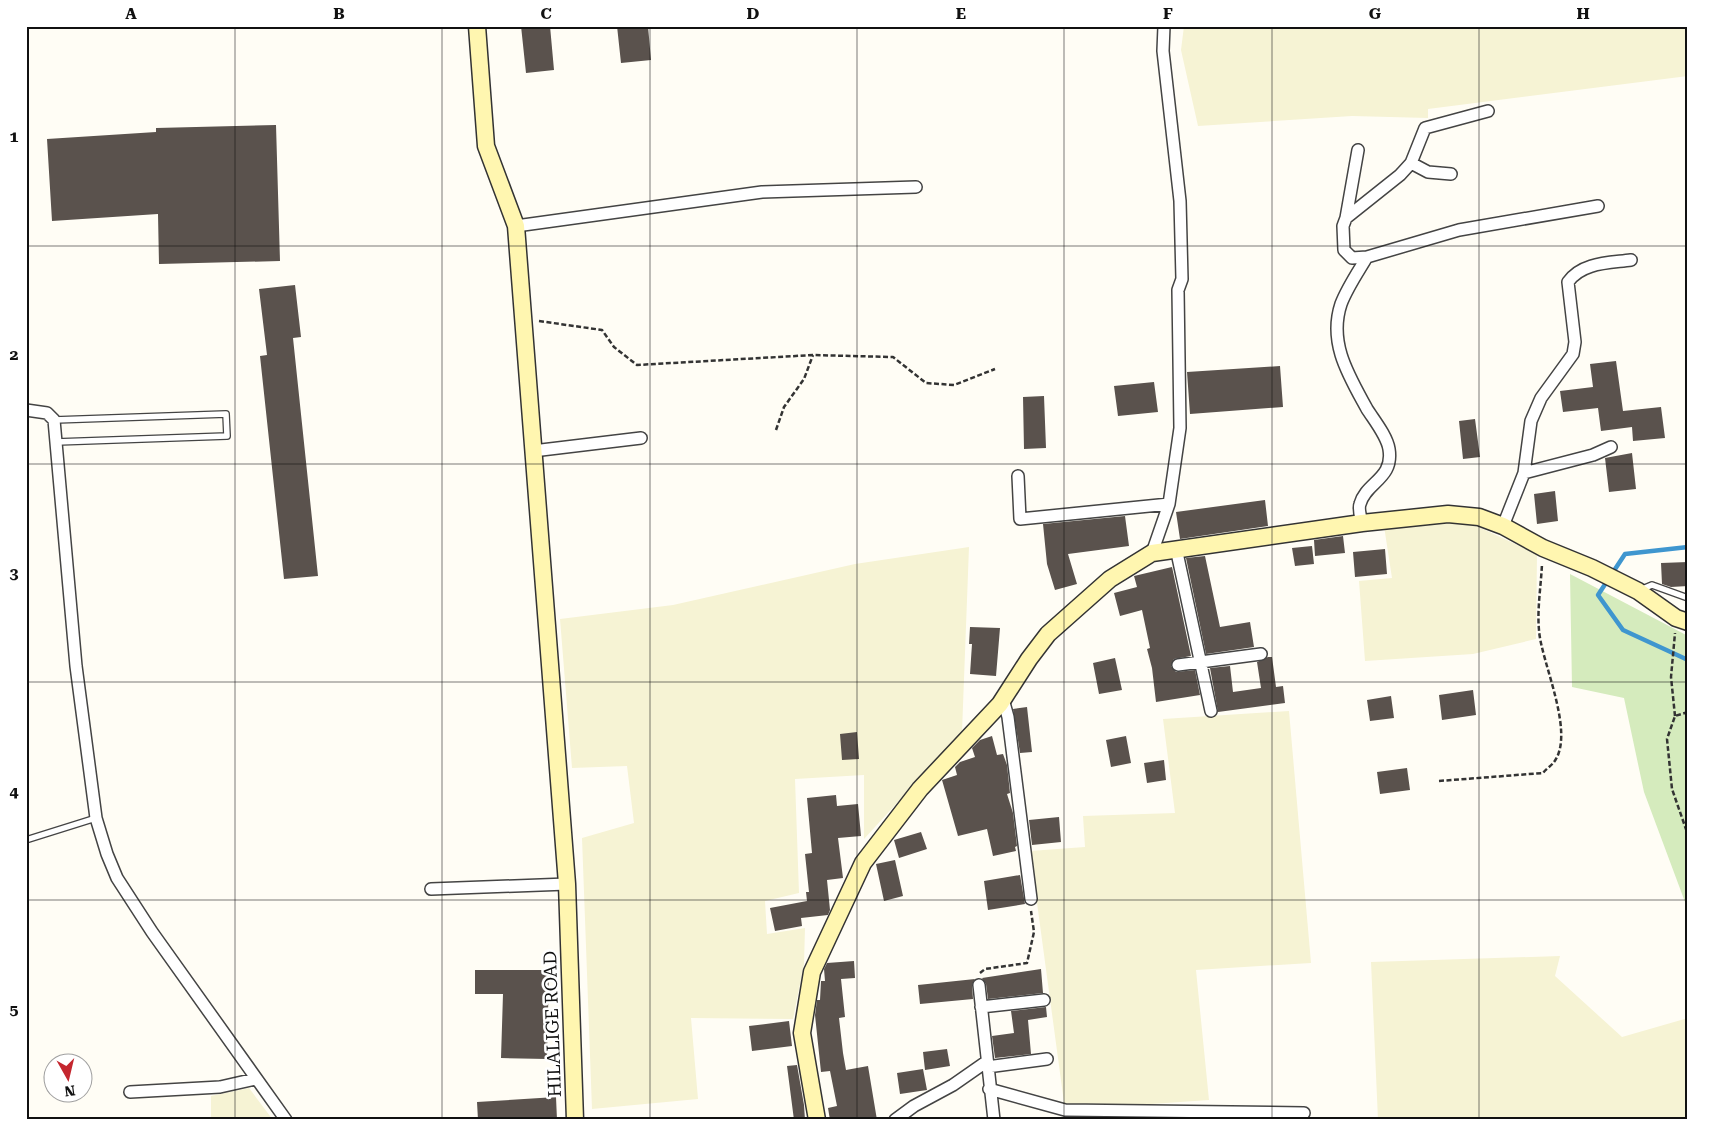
<svg xmlns="http://www.w3.org/2000/svg" width="1714" height="1146" font-family="'Roboto Serif',serif">
<rect width="100%" height="100%" fill="#fffdf5"/>
<path fill="#f6f3d4" d="M1184 26H1688V76L1428 109V118L1352 116 1198 126 1181 50Z
M1439 521 1470 523 1537 554 1536 639 1473 654 1365 661 1359 581 1392 578 1384 526Z
M969 547 962 732 864 839V775L795 779 799 893 765 901 767 934 805 928 804 964 793 1019 691 1018 698 1099 592 1109 582 838 634 823 627 766 572 768 560 619 673 605 855 564Z
M1289 711 1311 963 1196 970 1209 1100 1065 1110 1030 851 1085 847 1083 816 1175 813 1163 719Z
M1560 956 1555 976 1622 1037 1688 1018V1120H1517L1516 1118 1378 1120 1371 962Z
M249 1088 273 1120H201L211 1119V1096Z"/>
<path fill="#d5ebbd" d="M1570 574 1688 636V910L1644 792 1624 698 1572 687Z"/>
<g fill="none" stroke-linecap="round" stroke-linejoin="round">
<path stroke="#3f96cf" stroke-width="4.5" d="M1688 547 1625 554 1598 595 1623 630 1688 660"/>
</g>
<path fill="#5a524d" d="M521 26H550L554 70 526 73Z
M617 26H648L651 60 621 63Z
M276 125 280 261 159 264 158 214 52 221 47 139 156 132V128Z
M295 285 301 337 293 338 318 576 284 579 260 356 267 355 259 289Z
M1616 361 1623 411 1661 407 1665 438 1633 441 1632 427 1601 431 1598 408 1563 412 1560 391 1593 387 1590 364Z
M1280 366 1283 407 1190 414 1187 372Z
M1154 382 1158 412 1118 416 1114 386Z
M1044 396 1046 448 1024 449 1023 397Z
M1475 419 1480 457 1463 459 1459 421Z
M1632 453 1636 489 1609 492 1605 458Z
M1555 491 1558 521 1537 524 1534 494Z
M1265 500 1268 526 1180 539 1176 512Z
M1125 516 1129 546 1068 554 1077 584 1055 590 1047 564 1043 524Z
M1343 536 1345 553 1315 556 1314 540Z
M1312 546 1314 564 1295 566 1292 548Z
M1385 549 1387 574 1355 577 1353 552Z
M1205 556 1220 627 1250 622 1254 647 1206 654 1186 558Z
M1688 562V586L1671 587 1662 584 1661 563Z
M1172 567 1191 656 1174 659 1171 666 1176 672 1195 670 1200 695 1156 702 1152 668 1147 649 1150 648 1142 610 1120 616 1114 593 1137 587 1134 576Z
M970 627 1000 628 996 676 970 674 972 644H969Z
M1268 657H1272L1276 687 1283 686 1285 703 1218 712 1210 668 1230 666 1233 692 1261 688 1257 662Z
M1115 658 1122 690 1099 694 1093 663Z
M1473 690 1476 715 1442 720 1439 695Z
M1391 696 1394 718 1370 721 1367 700Z
M1027 707 1032 752 1020 753 1013 709Z
M857 732 859 759 842 760 840 734Z
M992 736 997 755 1003 754 1007 765 1010 793 1007 794 1013 813 1017 846 1015 847 1016 851 993 856 987 829 958 836 942 780 957 775 955 767 960 762 975 757 972 748 980 740Z
M1126 736 1131 763 1111 767 1106 740Z
M1164 760 1166 780 1147 783 1144 763Z
M1407 768 1410 790 1380 794 1377 772Z
M836 795 837 806 858 804 861 836 838 838 843 878 827 880 830 910 828 915 801 918 802 926 775 931 770 908 807 901 806 892H809L805 854 812 853 807 798Z
M1059 817 1061 842 1032 845 1029 820Z
M921 832 927 849 899 858 894 840Z
M895 860 903 896 884 901 876 864Z
M1020 875 1025 904 988 910 984 881Z
M854 961 855 978 841 979 845 1017 839 1018 843 1053 846 1070 868 1066 877 1120H830L828 1108 837 1106 830 1071 821 1072 815 1015 817 1000H820L821 981H825L824 969 827 963Z
M1041 969 1043 993 988 999 986 984 982 978Z
M475 970H549L547 1059 501 1058 503 994H475Z
M975 979 972 985 973 999 920 1004 918 985Z
M1046 1007 1047 1017 1028 1020 1031 1054 995 1058 992 1036 1014 1033 1011 1011Z
M789 1021 792 1046 752 1051 749 1026Z
M947 1049 950 1066 925 1070 923 1052Z
M797 1065 804 1105 805 1120H794L787 1066Z
M923 1069 927 1090 900 1094 897 1073Z
M556 1097 557 1120H478L477 1102Z"/>
<g fill="none" stroke-linecap="round" stroke-linejoin="round">
<defs>
<path id="lane" d="M54 420 226 414 227 436 56 442
M1640 590 1652 585 1688 598
M29 839 96 818"/>
<path id="street" d="M1411 163 1428 172 1451 174
M1346 218 1358 150
M516 226 762 192 916 187
M1367 257 1352 258 1344 250 1343 226 1346 218 1400 175 1411 163 1425 128 1488 111
M26 410 47 413 54 420 76 666 96 818 107 854 117 878 152 932 286 1120
M533 451 641 438
M1524 473 1593 455 1611 447
M1018 476 1020 519 1169 504
M1362 523C1361 518 1358 509 1360 504 1366 482 1394 479 1389 449 1387 436 1374 420 1367 409 1349 376 1328 343 1341 304 1347 288 1358 272 1367 257L1459 230 1598 206
M1503 526 1524 473 1531 421 1541 398 1573 354 1575 342 1568 282C1582 262 1610 263 1631 260
M1176 548 1211 711
M1152 553 1169 504 1180 428 1178 290 1182 279 1180 201 1163 51 1164 26
M1178 665 1261 654
M1003 699 1008 717 1031 899
M431 889 567 884
M979 985 994 1120
M981 1007 1044 1000
M987 1067 1047 1059
M989 1089 1065 1110 1304 1113
M130 1092 220 1087 255 1079
M895 1120 914 1106 953 1085 986 1062"/>
<path id="secondary" d="M477 26 486 146 516 226 567 884 575 1120
M817 1120 802 1033 812 972 863 863 920 789 1000 704 1029 659 1048 634 1110 579 1152 553 1362 523 1448 514 1479 517 1503 526 1543 548 1592 568 1638 591 1676 618 1688 622"/>
</defs>
<use href="#lane" stroke="#444" stroke-width="8"/>
<use href="#street" stroke="#444" stroke-width="14"/>
<use href="#secondary" stroke="#333" stroke-width="19"/>
<path stroke="#333" stroke-width="2.5" stroke-dasharray="5 2.5" stroke-linecap="butt" d="M539 321 602 330 614 347 637 365 813 355 893 357 926 383 954 385 995 369
M776 430 784 407 804 379 813 355
M1688 712 1675 716 1667 739 1672 789 1688 835
M1675 716 1671 677 1675 633
M1439 781 1543 773C1546 769 1551 766 1554 762 1576 733 1541 662 1539 630 1537 609 1541 586 1542 564
M980 973 985 969 1027 963 1034 932 1031 911"/>
<use href="#lane" stroke="#fff" stroke-width="5.5"/>
<use href="#street" stroke="#fff" stroke-width="11"/>
<use href="#secondary" stroke="#fff6b0" stroke-width="16"/>
</g>
<path fill="none" stroke="#111" stroke-width="1" stroke-opacity="0.55" d="M235 26V1120M442 26V1120M650 26V1120M857 26V1120M1064 26V1120M1272 26V1120M1479 26V1120M26 246H1688M26 464H1688M26 682H1688M26 900H1688"/>
<g text-anchor="middle" dominant-baseline="central" stroke-width="5" stroke-linejoin="round" paint-order="stroke">
<g font-size="18" fill="#111" stroke="#fff">
<text transform="translate(552 1024) rotate(-92)">HILALIGE ROAD</text>
</g>
</g>
<rect width="1714" height="1146" fill="none" stroke="#ffffff" stroke-width="55"/>
<g transform="translate(68 1078) rotate(172)"><circle r="24" fill="#ffffff" stroke="#a0a0a0"/>
<path d="M0-4L9 19L0 12L-9 19Z" fill="#c4262e"/>
<text y="-8" font-size="14" font-weight="bold" text-anchor="middle" fill="#111111">N</text>
</g>
<rect x="28" y="28" width="1658" height="1090" fill="none" stroke="#111" stroke-width="2"/>
<g font-size="16" text-anchor="middle" font-weight="bold" fill="#111">
<text x="131" y="19">A</text>
<text x="339" y="19">B</text>
<text x="546" y="19">C</text>
<text x="753" y="19">D</text>
<text x="961" y="19">E</text>
<text x="1168" y="19">F</text>
<text x="1375" y="19">G</text>
<text x="1583" y="19">H</text>
<text x="14" y="142">1</text>
<text x="14" y="360">2</text>
<text x="14" y="579">3</text>
<text x="14" y="797">4</text>
<text x="14" y="1015">5</text>
</g>
</svg>
